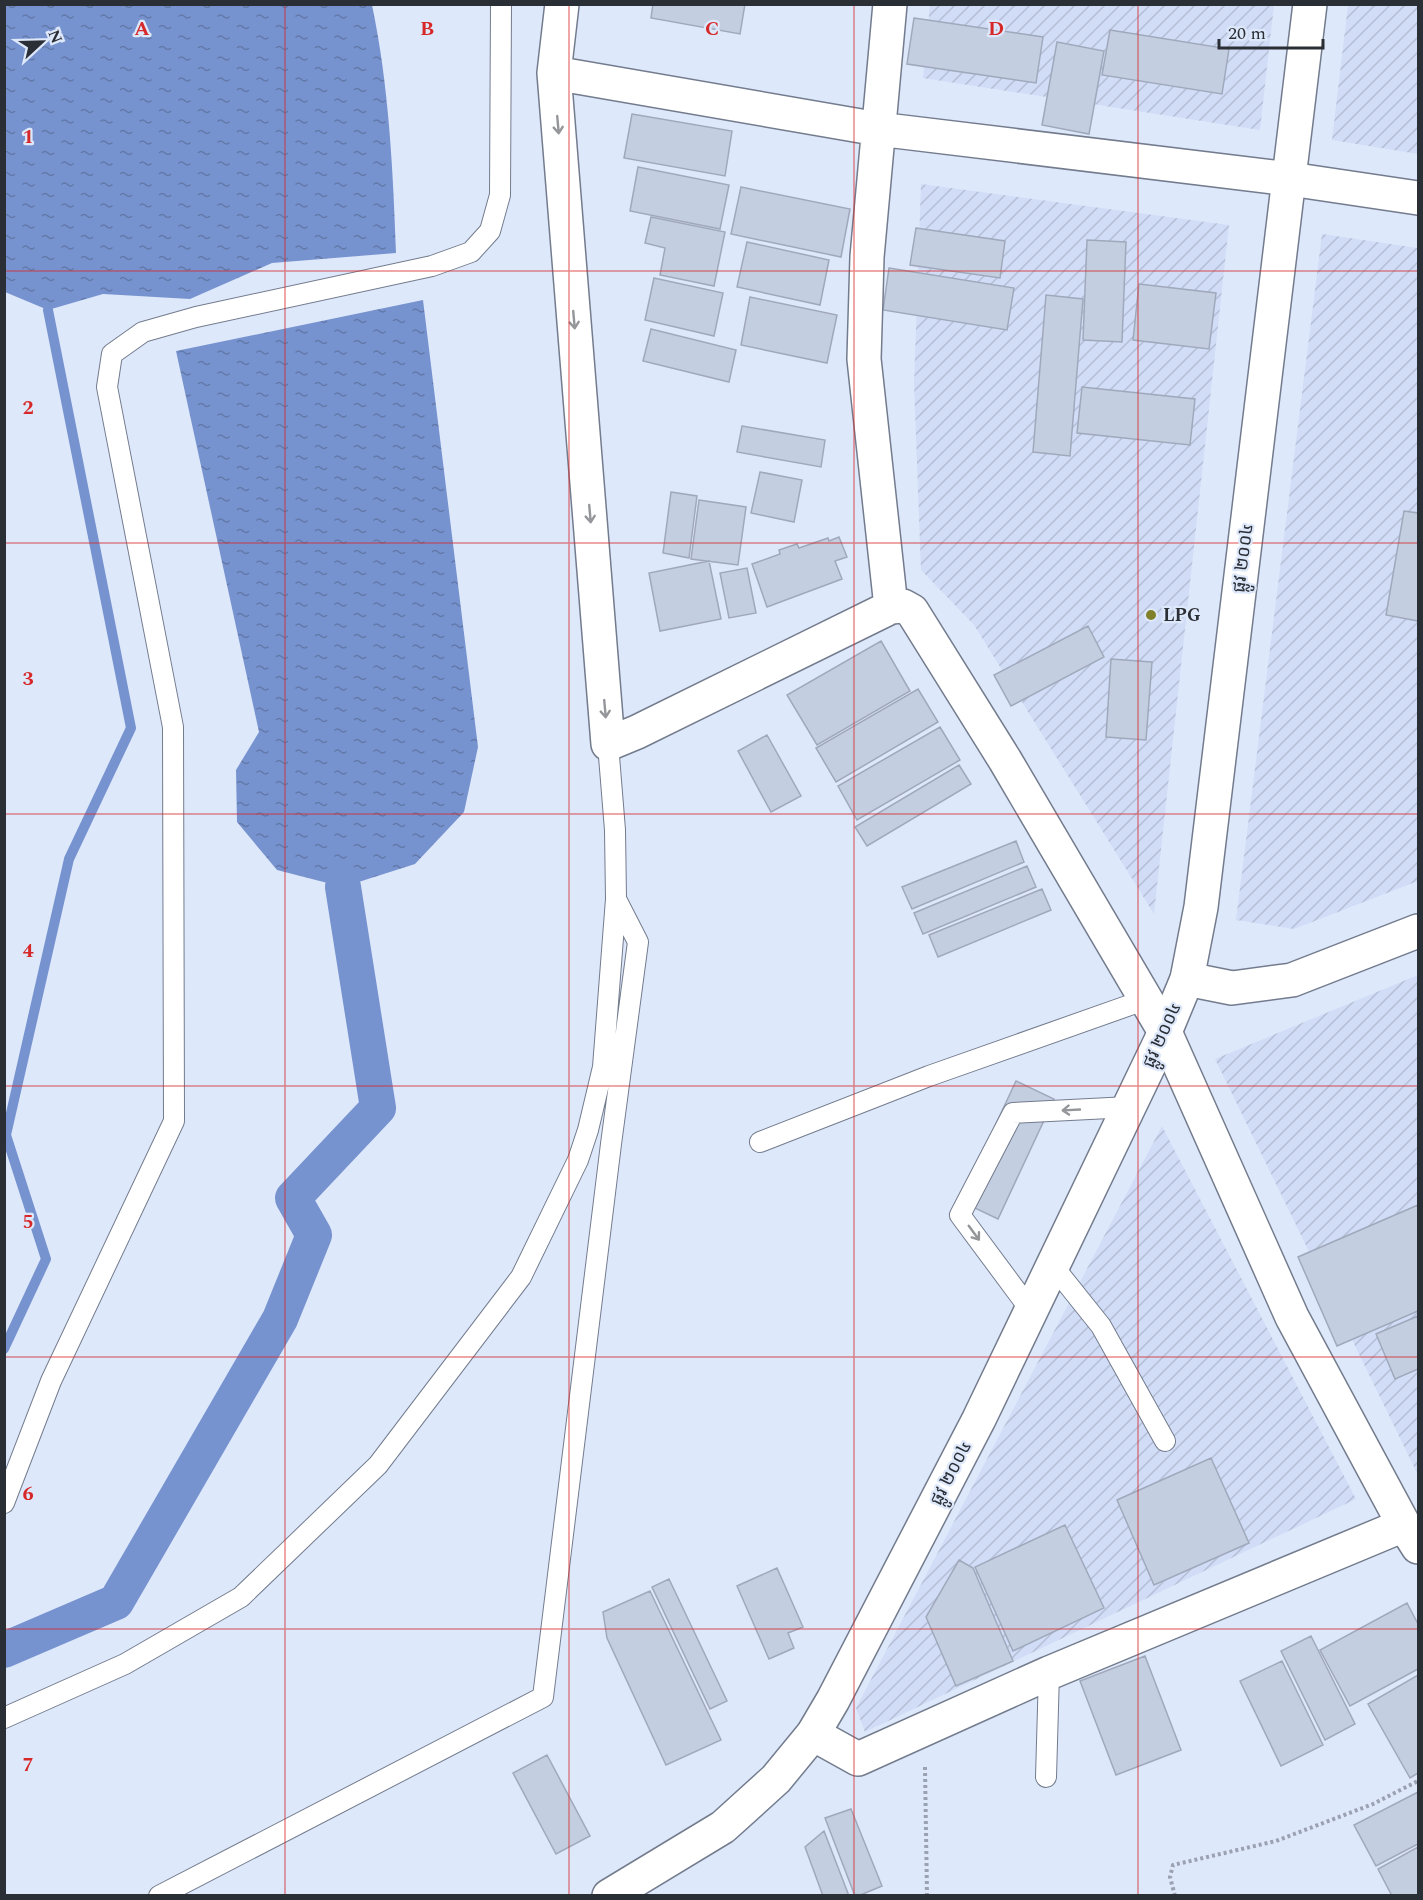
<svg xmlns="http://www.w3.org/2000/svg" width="1423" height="1900" font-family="Spectral,'Noto Sans Khmer',serif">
<defs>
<pattern id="industrial-furrows" width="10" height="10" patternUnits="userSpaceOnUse" patternTransform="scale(1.5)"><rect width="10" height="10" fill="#d1ddf7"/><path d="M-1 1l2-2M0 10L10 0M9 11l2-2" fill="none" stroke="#b4bed4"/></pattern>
<pattern id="water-ripples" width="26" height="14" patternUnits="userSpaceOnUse" patternTransform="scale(1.5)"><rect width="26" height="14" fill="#7793cf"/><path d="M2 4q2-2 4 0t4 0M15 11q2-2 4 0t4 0" fill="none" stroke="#6278a9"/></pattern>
</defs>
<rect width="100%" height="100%" fill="#dee8fb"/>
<path fill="url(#industrial-furrows)" d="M930 5H1274L1260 130 923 78Z
M1348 5H1418V154L1332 140Z
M921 184 1229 225 1154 914 974 625 921 570 914 384Z
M1322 234 1418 248V881L1294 929 1236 920Z
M1418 975V1475L1215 1059Z
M1162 1126 1356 1499 865 1732 856 1708Z"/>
<path fill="url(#water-ripples)" d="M4 5H372C389 86 393 169 396 253L272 263 190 299 103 294 48 310 5 292Z
M423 300 478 747 464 812 415 864 343 887 277 870 237 822 236 770 259 732 176 351Z"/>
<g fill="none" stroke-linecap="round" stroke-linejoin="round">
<path stroke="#7793cf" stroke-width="10" d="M4 1349 46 1259 6 1135 69 859 131 728 48 310"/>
<path stroke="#7793cf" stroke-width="36" d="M4 1650 116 1602 280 1319 314 1235 293 1198 378 1108 343 887"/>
</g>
<path fill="#c4cee1" stroke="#a0a9bc" stroke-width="1.5" d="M653 4H745L740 34 651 18Z
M914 18 1043 37 1036 83 907 64Z
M1110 30 1229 49 1222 94 1102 75Z
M1057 42 1104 51 1089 134 1042 125Z
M632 114 732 131 725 176 624 158Z
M638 167 729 185 720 229 630 211Z
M741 187 850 209 841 257 731 234Z
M651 217 725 232 714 286 660 275 665 248 645 243Z
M916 228 1005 241 1000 278 910 265Z
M1087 240 1126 242 1122 342 1083 340Z
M747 242 829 260 820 305 737 287Z
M889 268 1014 288 1007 330 883 310Z
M654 278 723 293 714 336 645 320Z
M1139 284 1216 293 1209 349 1133 340Z
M1046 295 1083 299 1070 456 1033 452Z
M750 297 837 315 827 363 741 345Z
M651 329 736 350 729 382 643 361Z
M1082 387 1195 399 1190 445 1077 433Z
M742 426 825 440 821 467 737 452Z
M760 472 802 480 794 522 751 513Z
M671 492 697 496 689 558 663 553Z
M699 500 746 507 738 565 691 559Z
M1404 511 1418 513V621L1386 615Z
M839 537 847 557 835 561 842 579 767 607 752 564 780 554 779 550 797 544 799 548 828 538 829 541Z
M709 561 721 619 660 631 649 573Z
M747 568 756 613 729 618 720 573Z
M1088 626 1104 657 1011 706 994 675Z
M881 641 910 691 817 745 787 695Z
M1111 659 1152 662 1146 740 1106 737Z
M918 689 938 722 836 782 816 748Z
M940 727 960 760 857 820 838 786Z
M767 735 801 796 771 812 738 751Z
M959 765 971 784 867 846 855 827Z
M1016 841 1024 862 912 909 902 887Z
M1027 866 1036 887 923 934 914 913Z
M1042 889 1051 910 938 957 929 935Z
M1016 1081 1054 1099 998 1219 960 1201Z
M1418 1205V1311L1337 1346 1298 1257Z
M1418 1316V1369L1395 1379 1376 1334Z
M1211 1458 1249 1543 1154 1585 1117 1500Z
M1065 1525 1104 1608 1013 1651 975 1567Z
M959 1560 973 1568 1013 1661 956 1686 926 1617Z
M777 1568 803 1627 788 1633 794 1648 769 1659 737 1586Z
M669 1579 727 1701 710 1709 652 1587Z
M650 1591 721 1740 666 1765 607 1638 603 1612Z
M1407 1603 1418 1624V1669L1350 1706 1320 1650Z
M1311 1636 1355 1724 1325 1740 1281 1651Z
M1145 1656 1181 1750 1116 1775 1080 1681Z
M1282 1661 1323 1745 1281 1766 1240 1681Z
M1418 1675V1773L1410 1778 1368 1704Z
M547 1755 590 1836 556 1854 513 1773Z
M1418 1792V1844L1376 1866 1354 1825Z
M851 1809 882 1886 858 1896H855L825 1818Z
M824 1831 849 1896H823L805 1847Z
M1418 1847V1896H1392L1378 1869Z"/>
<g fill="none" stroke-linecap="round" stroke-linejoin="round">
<defs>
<path id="lane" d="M760 1142 929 1076 1147 999
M1053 1266 1101 1326 1165 1441
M1032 1312 960 1215 1013 1113 1129 1107
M4 1503 51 1381 174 1121 173 727 107 387 112 354 143 332 196 317 432 266 471 252 490 231 500 195 501 4
M4 1718 125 1664 241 1597 378 1465 521 1277 578 1160 588 1130 603 1067 616 899 615 830 608 744
M1046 1777 1049 1673
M159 1896 543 1697 611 1144 638 942 616 899"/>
<path id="street" d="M562 4 554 73 608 744 637 732 891 607 903 606 912 611 1005 760 1165 1032 1292 1317 1404 1525 1418 1547
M890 4 867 257 864 359 891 607
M554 73 878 129 1290 179 1418 198
M1187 979 1232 988 1292 980 1418 931
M813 1734 858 1759 1049 1673 1404 1525"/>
<path id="secondary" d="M609 1896 723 1827 776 1779 813 1734 833 1700 979 1419 1165 1032 1187 979 1201 907 1310 4"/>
</defs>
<use href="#lane" stroke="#737c8d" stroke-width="22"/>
<use href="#street" stroke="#737c8d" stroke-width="36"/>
<use href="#secondary" stroke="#737c8d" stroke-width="36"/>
<path stroke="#9aa1b0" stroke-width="4" stroke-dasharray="3 3" stroke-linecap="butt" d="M925 1767 927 1896
M1175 1896 1170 1877 1173 1865 1276 1841 1373 1804 1418 1781"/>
<use href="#lane" stroke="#fff" stroke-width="20"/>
<use href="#street" stroke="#fff" stroke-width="33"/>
<use href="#secondary" stroke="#fff" stroke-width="33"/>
</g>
<defs><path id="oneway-shaft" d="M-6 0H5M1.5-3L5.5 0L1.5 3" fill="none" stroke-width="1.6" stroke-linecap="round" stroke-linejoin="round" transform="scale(1.5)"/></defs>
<g stroke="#94969a">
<use href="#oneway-shaft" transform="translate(558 125) rotate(85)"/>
<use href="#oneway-shaft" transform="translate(574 320) rotate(85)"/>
<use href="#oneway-shaft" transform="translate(590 514) rotate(85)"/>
<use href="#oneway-shaft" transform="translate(605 709) rotate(85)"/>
<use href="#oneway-shaft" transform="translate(1071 1110) rotate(177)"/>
<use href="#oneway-shaft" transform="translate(974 1233) rotate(54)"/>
</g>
<path fill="none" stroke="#d62828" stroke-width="1.5" stroke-opacity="0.55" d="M285 4V1896M569 4V1896M854 4V1896M1138 4V1896M4 271H1418M4 543H1418M4 814H1418M4 1086H1418M4 1357H1418M4 1629H1418"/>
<circle fill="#80802a" stroke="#dee8fb" stroke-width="2" cx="1151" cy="615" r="6"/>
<g text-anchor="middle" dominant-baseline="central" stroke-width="4.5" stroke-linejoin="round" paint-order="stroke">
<g font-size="18" fill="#2a2e35" stroke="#dee8fb">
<text transform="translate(1243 558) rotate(-83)">ផ្លូវ ២០០៤</text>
<text transform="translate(1162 1035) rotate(-66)">ផ្លូវ ២០០៤</text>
<text transform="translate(951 1473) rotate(-63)">ផ្លូវ ២០០៤</text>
</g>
<g font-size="18" font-weight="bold" fill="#2a2e35" stroke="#dee8fb" text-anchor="start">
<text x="1163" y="615">LPG</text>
</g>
</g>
<g font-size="20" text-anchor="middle" font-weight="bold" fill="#d62828" stroke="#dee8fb" stroke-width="4.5" stroke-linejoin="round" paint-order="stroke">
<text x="142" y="35">A</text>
<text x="427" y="35">B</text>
<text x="712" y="35">C</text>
<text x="996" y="35">D</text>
<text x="28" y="143">1</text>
<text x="28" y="414">2</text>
<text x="28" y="685">3</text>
<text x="28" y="957">4</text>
<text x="28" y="1228">5</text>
<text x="28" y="1500">6</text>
<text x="28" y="1771">7</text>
</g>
<rect width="1423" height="1900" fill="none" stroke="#2a2e35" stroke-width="12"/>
<g transform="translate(42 42) rotate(68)" stroke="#dee8fb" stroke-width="4.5" paint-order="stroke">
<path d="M0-4.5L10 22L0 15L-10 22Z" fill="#2a2e35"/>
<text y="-9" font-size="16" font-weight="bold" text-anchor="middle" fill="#2a2e35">N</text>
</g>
<path d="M1219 39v9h104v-9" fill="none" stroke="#2a2e35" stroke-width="3"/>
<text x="1228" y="39" font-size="18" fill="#2a2e35" stroke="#dee8fb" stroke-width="4.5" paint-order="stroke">20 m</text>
</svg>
